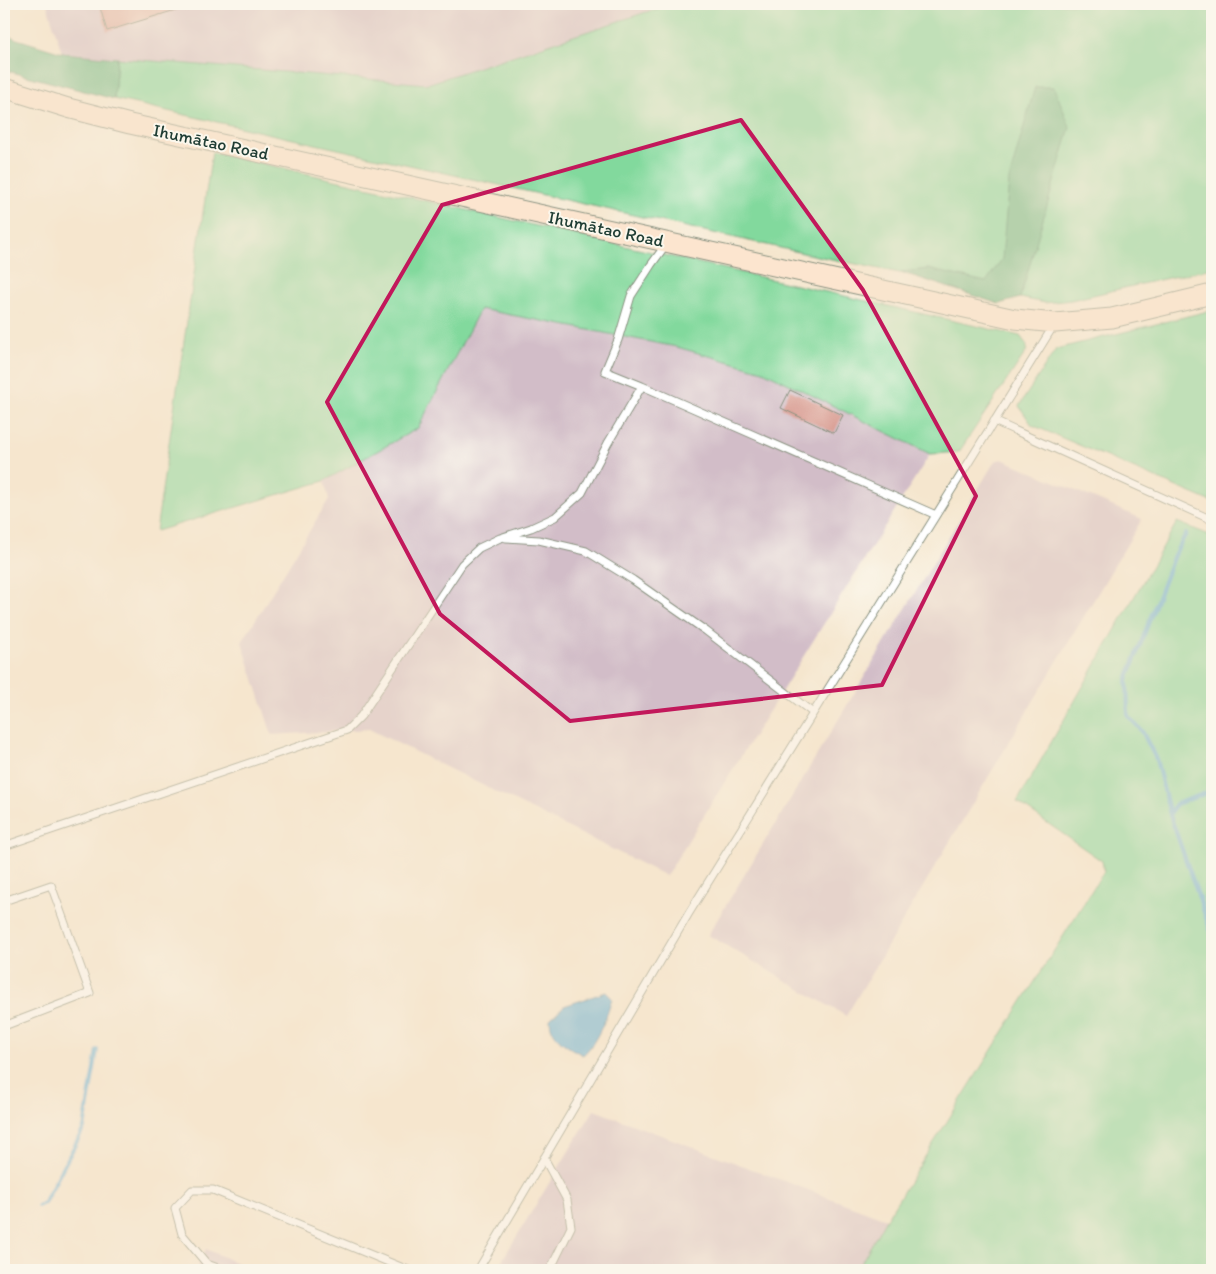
<svg xmlns="http://www.w3.org/2000/svg" width="1216" height="1274" font-family="Itim,sans-serif">
<rect width="100%" height="100%" fill="#fbf7ec"/>
<filter id="ink" filterUnits="userSpaceOnUse"><feTurbulence type="fractalNoise" baseFrequency=".02" numOctaves="2"/><feDisplacementMap in="SourceGraphic" scale="10" xChannelSelector="R" yChannelSelector="G"/><feConvolveMatrix kernelMatrix="1 2 1 2 8 2 1 2 1" color-interpolation-filters="sRGB"/></filter>
<filter id="wash" filterUnits="userSpaceOnUse"><feTurbulence type="fractalNoise" baseFrequency=".0096" numOctaves="4" result="noise"/><feDisplacementMap in="SourceGraphic" scale="20" xChannelSelector="R" yChannelSelector="G"/><feGaussianBlur stdDeviation="1.12" result="paint"/><feColorMatrix in="noise" values="0 0 0 0 0 0 0 0 0 0 0 0 0 0 0 0 0 1.4 0 .05"/><feComposite in="paint" operator="in"/></filter>
<g filter="url(#wash)">
<rect width="100%" height="100%" fill="#f5e6ce"/>
<path fill="#d2bdc8" d="M47 4H671L427 84 369 81 62 53Z
M480 309 677 347 763 371 930 454 666 876 369 729 272 735 242 642 329 499 324 481 418 428Z
M1002 459 1142 519 846 1016 708 935 995 461Z
M594 1110 886 1219 857 1270H496Z
M206 1249 252 1270H197Z"/>
<path fill="#82d99d" stroke="#508b68" d="M671 4H1212V268L1071 300 1045 303 812 255 114 99 117 58 427 84Z
M212 152 1020 336 1027 345 1026 352 959 452 930 454 763 371 677 347 480 309 418 428 324 481 156 531Z
M1212 310V502L1032 425 1019 406 1056 349Z
M1177 522 1212 536V826L1207 828 1212 842V1270H857L886 1219 1104 871 1102 861 1017 802Z"/>
<path fill="#69b984" stroke="#447b5c" d="M4 35 62 53 117 58 114 99 4 70Z
M1035 87H1054L1070 127 1020 298 999 304 901 272 928 269 986 282 1002 259 1009 180Z"/>
<path fill="#5daed8" stroke="#3e7686" d="M606 992 612 998C608 1015 596 1044 583 1055 568 1047 550 1038 550 1019L564 1006Z"/>
<g fill="none" stroke-linecap="round" stroke-linejoin="round">
<path stroke="#5daed8" stroke-width="4" d="M1212 791 1176 804 1173 808 1170 815 1212 935
M1170 815 1156 759 1142 731 1128 716 1127 680 1174 555 1186 534
M38 1206 44 1203 84 1128 97 1050"/>
</g>
<g id="blocks">
<path fill="#d59389" d="M99 4H195L107 31Z
M790 390 843 415 834 433 781 408Z"/>
</g>
</g>
<g filter="url(#ink)">
<use href="#blocks" fill-opacity="0" stroke="#8a9281" stroke-width="1"/>
<g fill="none" stroke-linecap="round" stroke-linejoin="round">
<defs>
<path id="lane" d="M667 243 651 265 631 296 618 340 605 371 642 386 936 515
M994 421 1212 520
M506 538 539 540 586 551 633 580 706 631 813 713
M4 846 347 730 361 716 462 564 479 548 500 538 531 528 555 517 582 493 608 443 642 386
M4 901 51 885 90 993 4 1026
M544 1158 567 1200 571 1227 550 1270
M223 1270 207 1264 182 1234 175 1208 192 1190H213L408 1270
M478 1270 689 913 1054 325"/>
<path id="secondary" d="M4 88 68 108 130 124 1015 319 1055 323 1112 318 1212 294"/>
</defs>
<use href="#lane" stroke="#8a9281" stroke-width="9"/>
<use href="#secondary" stroke="#8a9281" stroke-width="21"/>
<use href="#lane" stroke="#fff" stroke-width="7"/>
<use href="#secondary" stroke="#fce5cf" stroke-width="19"/>
</g>
</g>
<path d="M0 0H1216V1274H0ZM741 120 863 290 976 496 882 685 570 721 440 614 327 402 442 205Z" fill="#f5e6ce" fill-opacity=".55" fill-rule="evenodd"/>
<path fill="none" stroke="#c2185b" stroke-width="4" stroke-linejoin="round" d="M741 120 863 290 976 496 882 685 570 721 440 614 327 402 442 205Z"/>
<g text-anchor="middle" dominant-baseline="central" stroke-width="4" stroke-linejoin="round" paint-order="stroke">
<g font-size="18" fill="#1f3d34" stroke="#fbf7ec">
<text transform="translate(211 142) rotate(12)">Ihumātao Road</text>
<text transform="translate(606 229) rotate(12)">Ihumātao Road</text>
</g>
</g>
<rect width="1216" height="1274" fill="none" stroke="#fbf7ec" stroke-width="20"/>
</svg>
